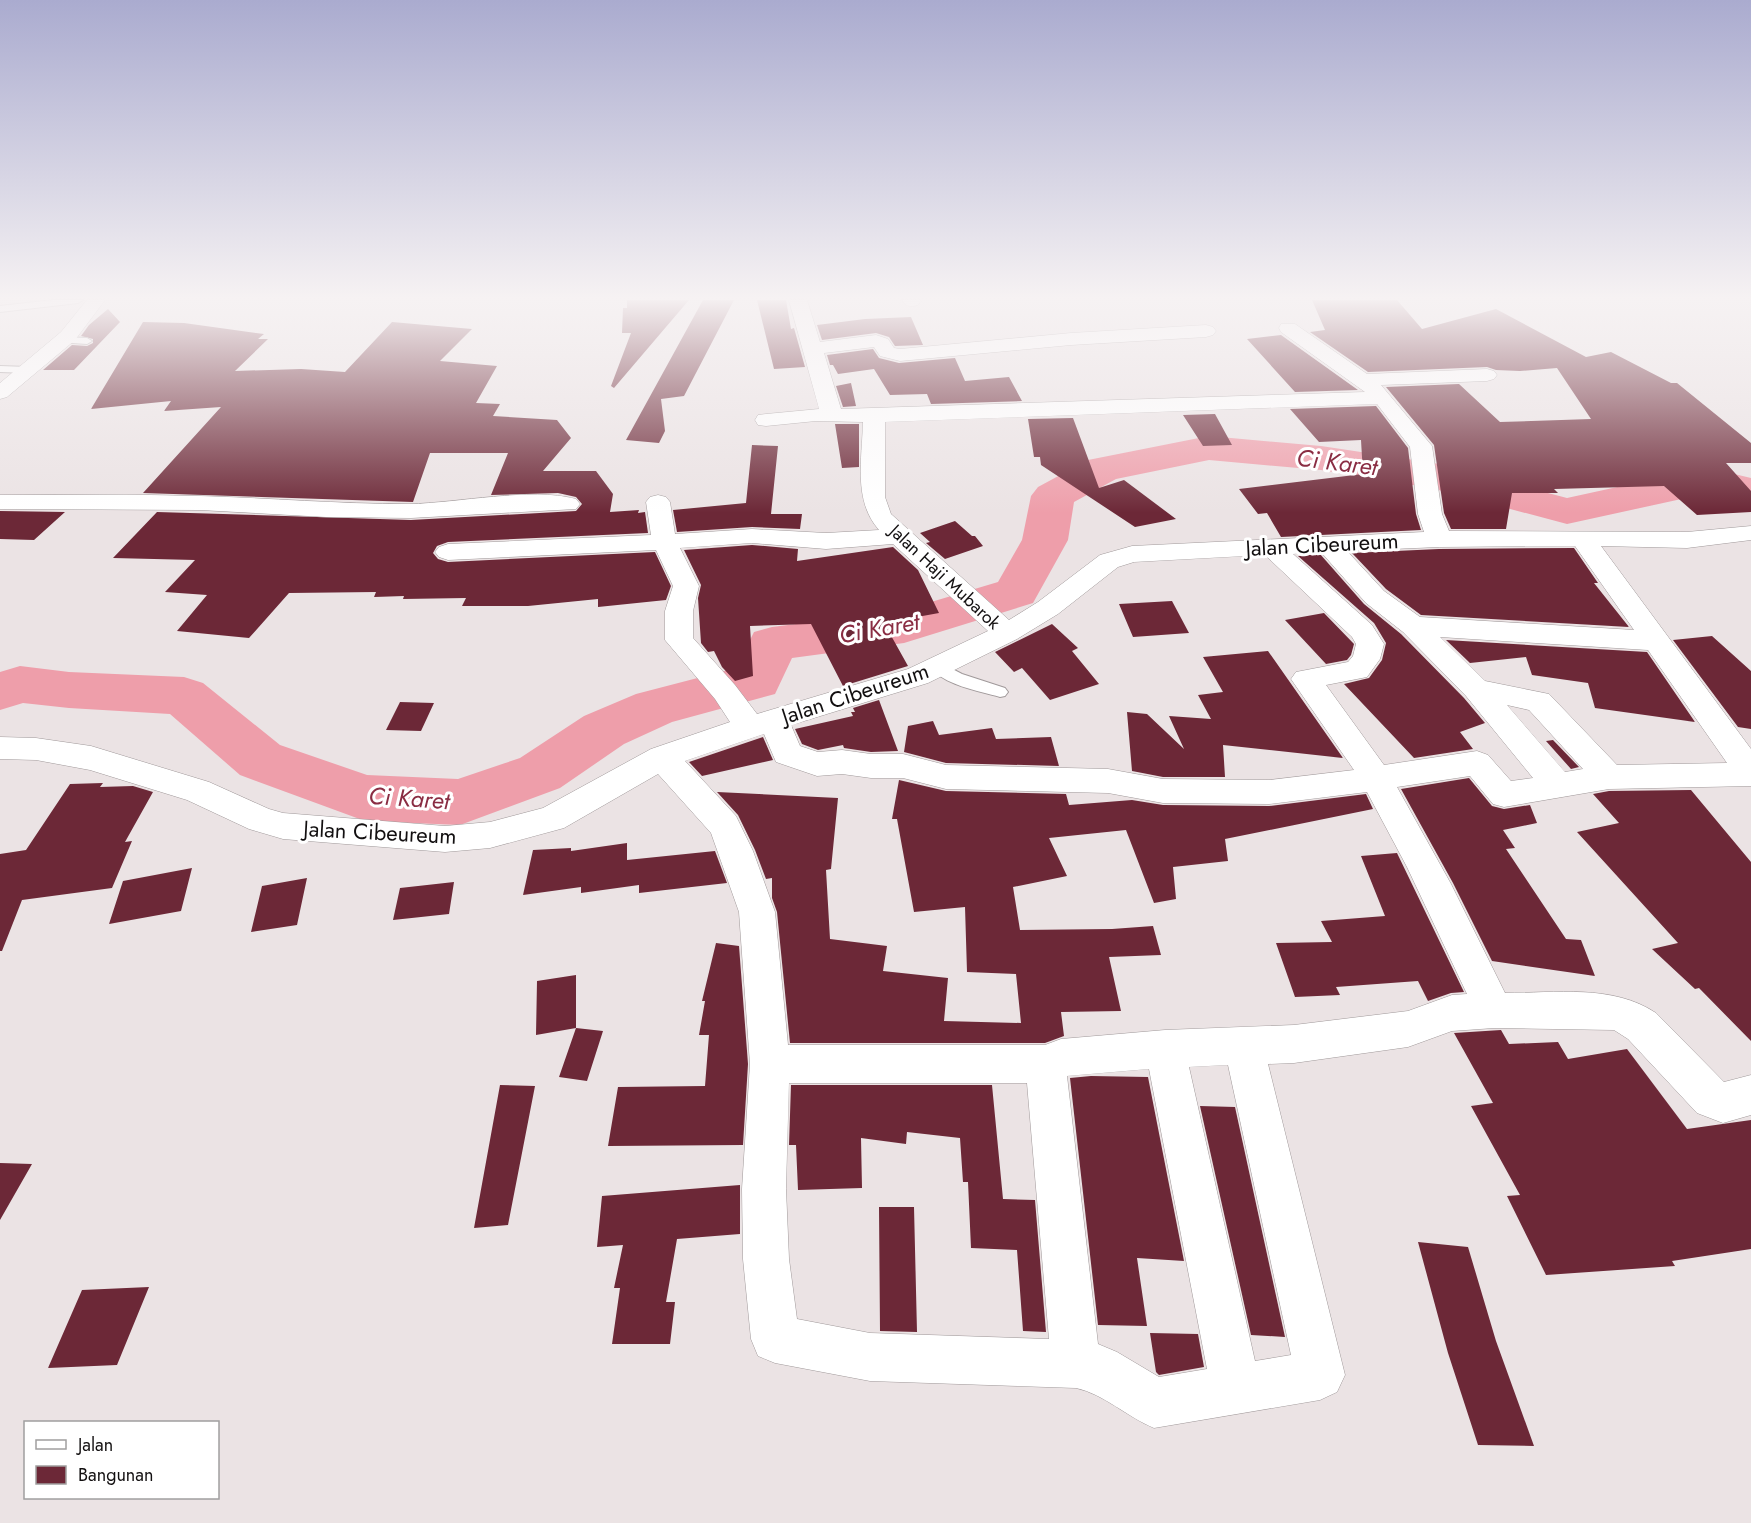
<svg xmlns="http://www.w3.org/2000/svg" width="1751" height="1523" font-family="Jost,sans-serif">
<rect width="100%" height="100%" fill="#ebe3e4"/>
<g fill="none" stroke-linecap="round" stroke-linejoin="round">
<path fill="#ee9eaa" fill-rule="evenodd" d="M1209 436 1321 446 1434 463 1567 498 1686 472 1730 473 1751 478V504L1730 499 1686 498 1567 524 1431 488 1321 470 1209 460 1116 479 1074 502 1068 540 1033 603 904 643 792 658 775 694 672 722 624 744 560 788 460 825 365 821 240 775 170 714 69 708 23 703 0 710V672L20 666 69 672 184 677 203 683 280 745 367 775 458 779 520 758 584 716 636 694 736 668 754 632 772 627 901 611 998 582 1022 540 1031 496 1038 487 1088 460Z"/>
</g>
<path fill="#6c2837" d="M627 300H689L614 388 611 386 631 333H622L623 308H627Z
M703 300H734L684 396 661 399 665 431 659 443 626 440Z
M757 300H786L791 329 794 328 805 367 774 369Z
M1312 300H1397L1422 329 1496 309 1586 357 1611 352 1671 383H1677L1751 443V463H1726L1751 491V512L1697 515 1664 486 1554 489 1558 493H1512L1506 529H1451L1444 513 1434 445 1386 387 1459 384 1500 422 1591 419 1557 368 1520 371 1496 370 1487 367 1368 372 1310 332 1325 330Z
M108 309 120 322 74 370H43L72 345 87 346 93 343V339L81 336 89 325Z
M911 317 923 345 895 346 889 337 876 333 822 340 817 325 865 319Z
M143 322 184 323 264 334 258 339H268L235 371 301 369 345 372 392 322 472 329 440 361 497 366 476 403 500 404 493 416 557 420 571 438 543 471H596L613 494 610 512 639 510 638 513 645 512 648 533 448 542 437 546 433 553 438 559 448 562 655 552 671 586 666 600 598 607V599L528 606H462L466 598 403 599 404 596 374 597 376 592 289 593 249 638 177 631 207 595 165 592 195 560 113 558 157 512 411 520 576 511 582 504 576 497 558 493 491 495 508 453H430L413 502 143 493 221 407 164 411 171 401 91 409Z
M1281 335 1358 390 1295 392 1247 339Z
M873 349 879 358 899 363 955 358 965 381 1009 377 1022 401 931 404 927 394 890 395 874 369 838 374 833 365H830L827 355Z
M851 383 856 406 843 407 836 386Z
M1376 406 1408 448 1416 514 1421 530 1281 537 1267 513 1258 514 1239 489 1363 474 1361 440 1319 442 1290 409Z
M1215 414 1232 445 1203 446 1183 415Z
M1073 418 1099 488 1124 480 1176 519 1135 527 1041 465 1040 457H1034L1028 419Z
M835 424H859V467L842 468Z
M752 445 778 446 771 514H802L800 529 752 527 677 532 673 510 746 503Z
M0 511 65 512 34 540 0 539Z
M955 521 972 536H975L983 546 945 559 926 543 930 542 920 533Z
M752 545 798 549 797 561 893 547 918 570 939 613 884 623 908 666 843 686 811 624 750 626 753 676 735 681 722 667 714 651 708 652 701 643 698 598 701 585 684 550Z
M1574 548 1598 583H1594L1629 627 1421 615 1386 589 1352 553 1439 549Z
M1320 554 1364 604 1401 634 1464 698 1485 723 1460 732 1473 749 1414 758 1344 684 1369 678 1382 660 1386 643 1374 623 1298 556Z
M1172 601 1189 633 1133 637 1119 604Z
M1324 613 1354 644 1351 655 1347 660 1326 664 1285 620Z
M1052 624 1078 648 1072 651 1099 684 1050 700 1022 668 1014 672 995 652Z
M1712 636 1751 671V729L1738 727 1673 640Z
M1446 640 1647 652 1695 722 1595 708 1588 683 1532 675 1526 657 1470 663Z
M1268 651 1343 758 1223 745 1225 777H1163L1132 771 1127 712 1147 714 1184 749 1169 716 1211 719 1198 695 1223 692 1203 657Z
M879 700 898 751 871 752 844 748 843 745 818 750 802 744 795 729 853 716 851 712H855L853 708Z
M400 702 434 703 421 731 386 730Z
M933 721 939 735 992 728 996 739 1051 737 1059 766 946 763 904 752 908 726Z
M763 737 773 760 702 776 689 762Z
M1553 740 1579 767 1571 769 1546 741Z
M1469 778 1492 806 1504 809 1530 805 1537 823 1503 830 1515 848 1506 849 1566 939 1581 940 1595 976 1492 961 1453 883 1401 789Z
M899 780 946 791 1066 794 1069 805 1132 800 1163 805 1269 806 1366 794 1373 809 1225 839 1228 861 1173 867 1176 899 1154 903 1126 830 1049 838 1067 876 1013 887 1020 930 1112 929 1153 926 1161 955 1109 957 1121 1011 1061 1012 1064 1036 1045 1043H790L777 912 772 898V878L766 879 755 850 738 815 717 792 838 798 831 869 826 870 830 939 887 946 883 971 948 978 944 1021 1021 1023 1016 974 967 972 965 907 914 912 897 819H892Z
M103 783 100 787 133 786 153 792 125 842 132 841 112 888 22 900 2 951H0V854L26 850 70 784Z
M1691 790 1751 862V1041L1699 988 1695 989 1652 949 1678 943 1577 832 1619 823 1593 794 1609 791Z
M627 843V860L715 851 727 883 639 893V885L581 893V887L523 895 533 850 571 848V851Z
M1397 853 1464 992 1451 993 1428 1001 1418 981 1336 987 1340 995 1295 997 1276 943 1332 942 1321 921 1385 916 1361 856Z
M192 868 181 911 109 924 123 881Z
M307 878 297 925 251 932 262 886Z
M454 882 449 914 393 920 400 888Z
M716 943 739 946 748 1064 743 1145 608 1146 618 1087 705 1086 709 1035H699L705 1001H702Z
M576 975V1028L536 1035 537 981Z
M576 1028 603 1031 587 1081 559 1077Z
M1501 1030 1509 1044 1558 1042 1568 1059 1627 1049 1687 1129 1751 1120V1249L1672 1261 1675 1266 1546 1275 1507 1196 1520 1195 1471 1106 1493 1103 1454 1033Z
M1091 1076 1148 1077 1184 1261 1137 1258 1147 1326 1098 1325 1070 1078Z
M500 1085 535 1086 508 1225 474 1228Z
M791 1085H992L1003 1199 1035 1200 1046 1332 1023 1331 1017 1250 971 1248 968 1182H963L960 1138 907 1132 906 1144 861 1138 862 1188 798 1190 796 1145H789Z
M1200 1106 1235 1107 1285 1337 1251 1335Z
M0 1163 32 1164 0 1220Z
M740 1185V1234L677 1239 666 1302H675L670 1344H612L620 1288H614L623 1245 597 1247 602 1196Z
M879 1207H914L917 1332 880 1331Z
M1418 1242 1468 1247 1496 1341 1534 1446 1478 1445 1448 1353Z
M149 1287 117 1365 48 1368 82 1290Z
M1150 1333 1198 1334 1204 1367 1159 1375 1156 1372Z"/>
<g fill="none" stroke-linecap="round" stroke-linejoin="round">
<defs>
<path id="service" d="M53 300H83L78 303 0 312V306Z
M63 337 87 338 92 341 87 344 59 342V338Z
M0 366 28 367 33 370 28 373 0 372Z
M937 661 962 674 1005 688 1008 692 1005 696 1000 697C979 691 943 685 929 666L932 662Z"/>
<path id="minor" d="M87 300H105L75 340 7 397 0 399V383L61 332Z
M789 300H807L820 342 876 335 888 339 894 348 900 349 1071 333 1206 325 1213 327 1216 331 1213 335 1206 337 1071 345 900 361 880 356 874 347 824 353 841 409 1365 392 1281 332 1279 328 1281 324H1295L1367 374 1487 369 1494 371 1497 375 1494 379 1487 381 1381 385 1432 446 1442 514 1449 531 1687 532 1751 526V540L1687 548 1601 546 1751 749V786L1609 789 1504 807 1493 804 1470 776 1397 787 1451 884 1505 993C1555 993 1613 984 1656 1013L1724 1082 1751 1075V1115L1723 1123 1697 1113 1628 1039 1614 1030 1494 1028 1452 1031 1408 1047 1294 1063 1268 1064 1345 1375 1337 1392 1320 1400 1154 1428C1127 1417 1104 1394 1076 1388L870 1381 775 1363 758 1356 751 1339 743 1259 742 1189 750 1064 739 912 711 833 658 774 564 828 490 848 445 852 283 839 249 829 187 800 90 770 36 760 0 759V737L36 738 91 746 209 782 269 809 283 813 445 826 490 822 543 808 651 749 730 722 715 699 665 640V611L673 586 656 550 448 560 439 557 435 552 439 547 448 544 651 535 646 502 650 497 658 495 666 497 670 502 675 534 752 529 826 533 879 530C853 501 862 459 863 422L816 421 766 426 758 425 755 420 758 415 766 414 819 409ZM1377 404 1410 447 1418 514 1424 532 1132 546 1100 555 1038 602 1009 620 891 514 885 497V422ZM752 543 826 549 893 544 988 631 908 669 757 714 735 685 693 638V611L699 586 680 548ZM1575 546 1634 630 1420 617 1384 591 1347 551 1439 547ZM1321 552 1366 603 1403 632 1466 696 1533 778 1511 781 1488 755 1477 751 1384 765 1326 685 1367 677 1380 659 1384 644 1372 625 1293 554ZM1265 555 1352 637 1356 644 1353 656 1348 662 1296 672 1291 679 1354 770 1269 780 1163 779 1108 769 946 765 903 754H871L842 750 818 752 800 746 791 725 928 683 1017 639 1058 614 1118 567 1134 562ZM1440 637 1648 650 1727 763 1617 765 1549 694 1485 681ZM1507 705 1529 710 1583 769 1565 772ZM764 734 776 762 817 776 842 774 871 778H903L946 789 1108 793 1163 803 1269 804 1367 792 1407 867 1467 994 1452 995 1408 1011 1294 1025 1165 1030 1061 1039 1045 1045H788L775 912 753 851 736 816 685 761ZM1228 1065 1291 1355 1255 1361 1189 1067ZM1149 1069 1207 1369 1159 1377 1117 1352 1098 1344 1067 1076ZM789 1083H1027L1049 1339 870 1333 797 1319 789 1259 786 1189Z
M902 300H920L921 301 918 305C911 307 906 307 902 300Z
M0 495C67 495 133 494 200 496 270 498 339 504 409 504 458 503 530 487 576 499L580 504 576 509 411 518 326 517 200 510 0 509Z"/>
</defs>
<use href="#service" stroke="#a0999a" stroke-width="2"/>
<use href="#minor" stroke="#a0999a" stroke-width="1"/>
<use href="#service" fill="#fff" fill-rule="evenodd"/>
<use href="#minor" fill="#fff" fill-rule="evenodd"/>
</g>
<linearGradient id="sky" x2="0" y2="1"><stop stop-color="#aaabcf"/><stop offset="0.58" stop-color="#f6f2f3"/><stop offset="1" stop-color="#f6f2f3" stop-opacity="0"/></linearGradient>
<rect width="1751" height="513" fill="url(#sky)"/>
<g text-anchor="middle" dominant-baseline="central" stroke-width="6" stroke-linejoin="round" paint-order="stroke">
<g font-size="18" fill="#120f10" stroke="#fff">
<text transform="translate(945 577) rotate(43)">Jalan Haji Mubarok</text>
</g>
<g font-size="22" fill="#120f10" stroke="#fff">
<text transform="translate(1322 544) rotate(-3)">Jalan Cibeureum</text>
<text transform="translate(855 693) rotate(-18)">Jalan Cibeureum</text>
<text transform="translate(380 832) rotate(3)">Jalan Cibeureum</text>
</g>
<g font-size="24" font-style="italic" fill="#8a2d43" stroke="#fff">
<text transform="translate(1337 462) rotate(7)">Ci Karet</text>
<text transform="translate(879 628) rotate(-10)">Ci Karet</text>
<text transform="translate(409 798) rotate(4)">Ci Karet</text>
</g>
</g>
<rect x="24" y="1421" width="195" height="78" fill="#ffffff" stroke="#a09f9f" stroke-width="1.5"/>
<rect x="36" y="1440" width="30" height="9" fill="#ffffff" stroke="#a09f9f" stroke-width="1.5"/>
<text x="78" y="1451" font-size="18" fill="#120f10">Jalan</text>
<rect x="36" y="1466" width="30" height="18" fill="#6c2837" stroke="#a09f9f" stroke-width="1.5"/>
<text x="78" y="1481" font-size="18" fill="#120f10">Bangunan</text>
</svg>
